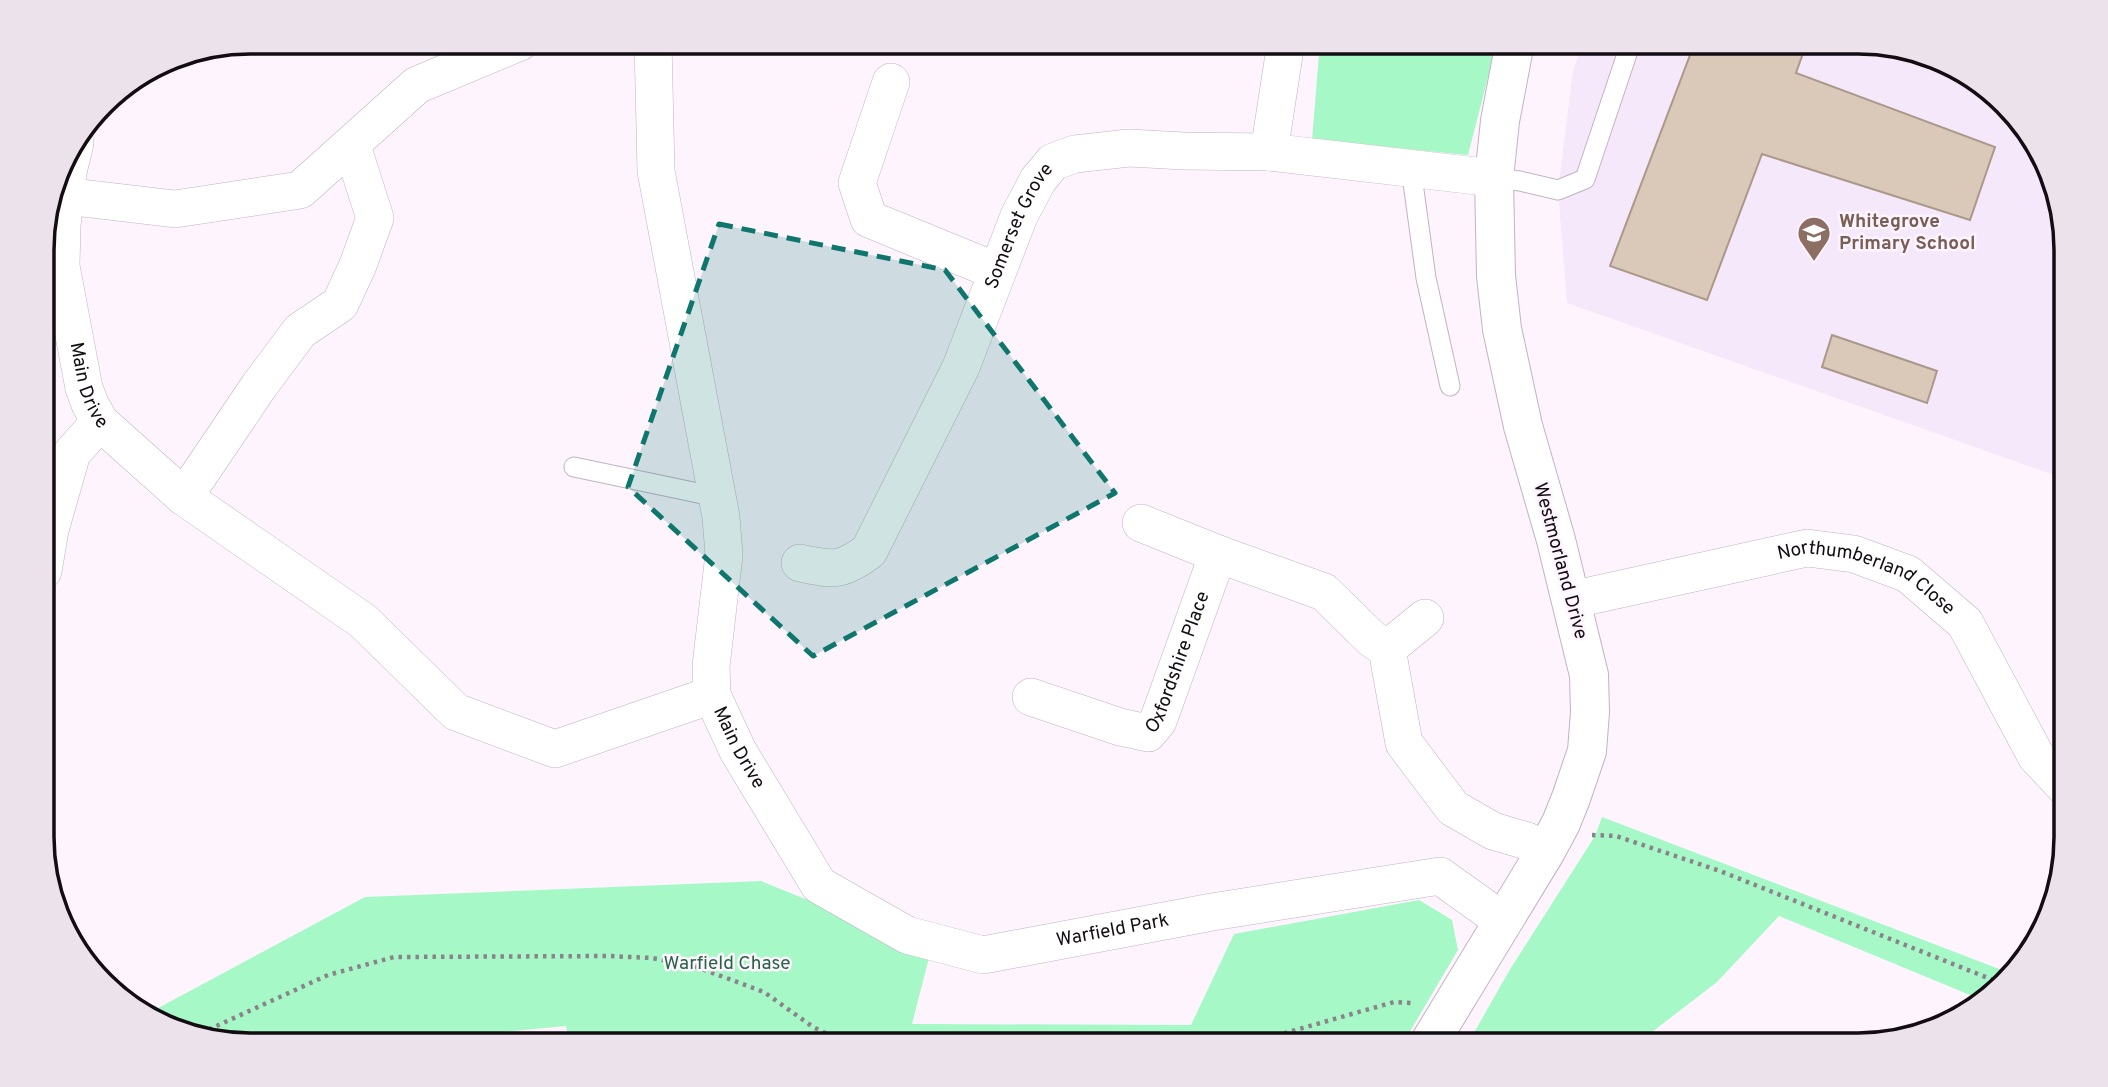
<svg xmlns="http://www.w3.org/2000/svg" width="2108" height="1087" font-family="Overpass,sans-serif">
<rect width="100%" height="100%" fill="#fef4fe"/>
<path fill="#f6e8fb" d="M1583 42H1858L1950 64 2031 134 2064 223 2065 479 1567 303 1558 190 1573 70Z"/>
<path fill="#a7f8c7" d="M1320 42H1497L1468 155 1312 140Z
M1602 817 2007 972 1982 1000 1779 916 1717 982 1652 1032 1632 1045H1467L1509 971 1595 836Z
M761 881 931 950 912 1024 1191 1025 1234 934 1419 900 1452 920 1458 950 1402 1045H570L566 1026 361 1045H250L158 1023 147 1014 365 897Z"/>
<path fill="#dac8b8" stroke="#aa998a" stroke-width="2" d="M1695 42H1807L1796 73 1995 147 1970 220 1762 154 1707 300 1610 266Z
M1832 335 1937 371 1927 403 1822 367Z"/>
<g fill="none" stroke-linecap="round" stroke-linejoin="round">
<defs>
<path id="service" d="M1411 168 1426 278 1450 386
M1494 178 1520 181 1558 190 1585 179 1631 42
M574 467 717 497"/>
<g id="minor">
<path id="s1" d="M653 42 656 171 721 517 724 555 711 666 712 695 738 751 819 885 907 935 983 955 1212 912 1440 876 1489 911 1504 919"/>
<path d="M891 82 857 183 869 219 996 271"/>
<path id="s2" d="M75 143 68 172 62 225 61 266 84 388 90 404 100 422 184 497 363 621 456 712 555 749 712 695"/>
<path d="M1269 152 1286 42"/>
<path d="M65 196 175 209 300 190 417 85 520 42"/>
<path d="M184 497 259 386 300 331 340 304 358 265 375 218 352 146"/>
<path d="M1141 523 1218 554 1324 592 1372 639 1387 649 1404 743 1453 808 1493 831 1527 841 1546 851"/>
<path id="s3" d="M800 563C833 570 841 572 869 551L961 367 1019 216 1038 180 1053 162 1075 154 1129 148 1184 151 1269 152 1494 178"/>
<path d="M43 571 50 530 72 453 100 422"/>
<path id="s4" d="M1571 600 1807 548 1854 554 1908 574 1965 623 2036 756 2066 788"/>
<path d="M1387 649 1425 618"/>
<path id="s5" d="M1031 697 1120 727 1148 733 1158 721 1218 554"/>
</g>
<path id="tertiary" d="M1428 1045 1546 851 1561 823 1571 798 1587 751 1590 712 1589 675 1556 540 1523 426 1502 329 1496 276 1494 178 1500 121 1515 42"/>
</defs>
<use href="#service" stroke="#c2b2c3" stroke-width="21"/>
<use href="#minor" stroke="#c2b2c3" stroke-width="38"/>
<use href="#tertiary" stroke="#c2b2c3" stroke-width="40"/>
<path stroke="#8b838b" stroke-width="4.5" stroke-dasharray="3.5 5" stroke-linecap="butt" d="M1592 835 1616 836 1720 871 1998 982
M201 1033 328 975 394 957 609 956 652 958 694 966 764 992 813 1027 849 1045
M1243 1045 1394 1002 1412 1003"/>
<use href="#service" stroke="#fff" stroke-width="19"/>
<use href="#minor" stroke="#fff" stroke-width="37"/>
<use href="#tertiary" stroke="#fff" stroke-width="38"/>
</g>
<path fill="#0f766e" fill-opacity="0.2" stroke="#0f766e" stroke-width="5" stroke-dasharray="14 9" stroke-linejoin="round" d="M719 224 945 270 1115 493 813 656 628 487Z"/>
<defs>
<symbol id="school-pin" viewBox="-11 -11 22 30"><path d="M0 17L-7.5 6A9.5 9.5 0 1 1 7.5 6Z" fill="#8d6e63" stroke="#fef4fe"/><path d="M0-5L7-2L0 1L-7-2ZM-4 1L0 2.5L4 1V4Q0 6-4 4Z" fill="#fff"/></symbol>
</defs>
<g fill-rule="evenodd">
<use href="#school-pin" x="1795" y="214" width="38" height="52"/>
</g>
<g text-anchor="middle" dominant-baseline="central" stroke-width="5" stroke-linejoin="round" paint-order="stroke">
<g font-size="19" font-weight="bold" fill="#785e54" stroke="#fef4fe" text-anchor="start">
<text x="1839" y="222">Whitegrove<tspan x="1839" dy="22">Primary School</tspan></text>
</g>
<g font-size="19" fill="#130d13" stroke="#fef4fe">
<text stroke="none"><textPath href="#s3" startOffset="432">Somerset Grove</textPath></text>
<text stroke="none"><textPath href="#s2" startOffset="247">Main Drive</textPath></text>
<text transform="translate(1560 561) rotate(75)">Westmorland Drive</text>
<text stroke="none"><textPath href="#s4" startOffset="308">Northumberland Close</textPath></text>
<text stroke="none"><textPath href="#s5" startOffset="200">Oxfordshire Place</textPath></text>
<text stroke="none"><textPath href="#s1" startOffset="719">Main Drive</textPath></text>
<text stroke="none"><textPath href="#s1" startOffset="1190">Warfield Park</textPath></text>
</g>
<g font-size="19" fill="#266544" stroke="#fef4fe">
<text x="727" y="964">Warfield Chase</text>
</g>
</g>
<path d="M0 0H2108V1087H0ZM250 54H1858A196 196 0 0 1 2054 250V837A196 196 0 0 1 1858 1033H250A196 196 0 0 1 54 837V250A196 196 0 0 1 250 54Z" fill="#ebe2eb" fill-rule="evenodd"/>
<path fill="none" stroke="#130d13" stroke-width="3.5" d="M250 54H1858A196 196 0 0 1 2054 250V837A196 196 0 0 1 1858 1033H250A196 196 0 0 1 54 837V250A196 196 0 0 1 250 54Z"/>
</svg>
